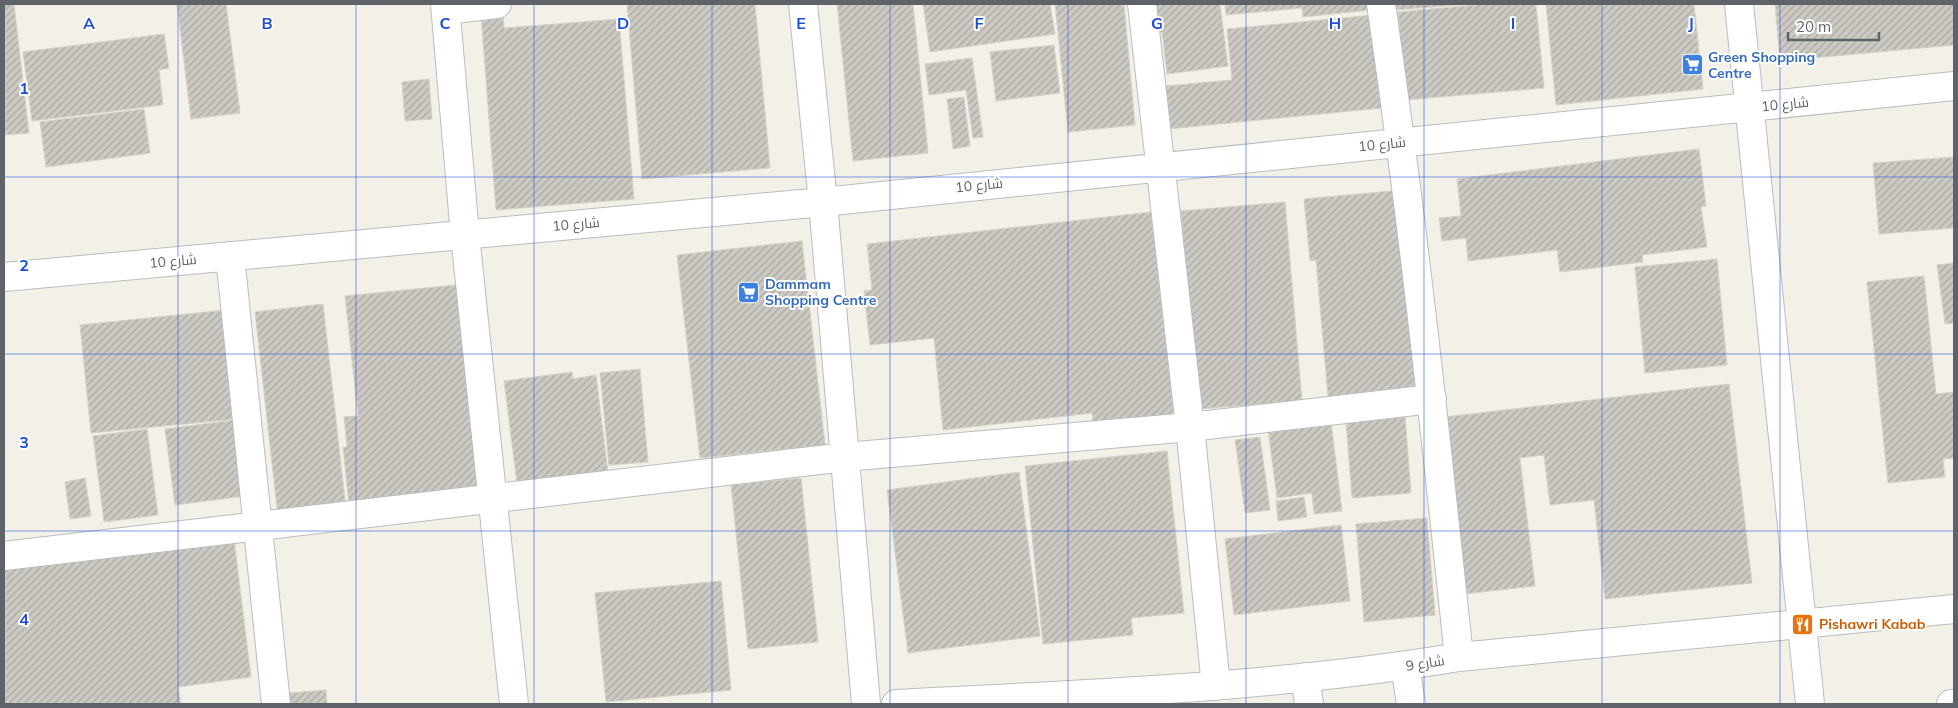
<svg xmlns="http://www.w3.org/2000/svg" width="1958" height="708" font-family="Mulish,Cairo,sans-serif">
<defs>
<pattern id="building-hatch" width="6" height="6" patternUnits="userSpaceOnUse" patternTransform="scale(1.25)"><rect width="6" height="6" fill="#cdcac4"/><path d="M-1 1l2-2M0 6l6-6M5 7l2-2" fill="none" stroke="#aaa8a3"/></pattern>
</defs>
<rect width="100%" height="100%" fill="#f2f0e7"/>
<path fill="url(#building-hatch)" stroke="#d7d2c4" d="M4 4H14L29 133 4 135Z
M177 4H226L240 113 191 119Z
M627 4H755L770 168 642 179Z
M837 4H913L928 153 853 161Z
M923 4H1050L1055 34 930 52Z
M1055 4H1124L1135 125 1068 132Z
M1148 4H1220L1228 66 1167 74 1162 32 1151 33Z
M1225 4H1370L1371 10 1303 17 1302 8 1226 15Z
M1394 4H1471L1395 10Z
M1486 4H1536L1544 88 1406 100 1398 12Z
M1546 4H1694L1703 89 1556 105Z
M1775 4H1954V45L1780 61Z
M503 13 504 28 619 19 634 199 496 210 481 15Z
M1373 15 1382 108 1158 130 1154 87 1232 80 1227 29Z
M164 34 169 68 159 70 163 105 32 121 23 52Z
M1054 45 1060 93 996 101 990 52Z
M972 58 983 137 973 138 966 90 929 95 925 64Z
M429 79 432 119 405 121 402 82Z
M964 97 970 146 953 149 947 99Z
M144 109 150 153 46 167 40 122Z
M1699 149 1706 206 1701 207 1707 247 1642 255 1643 262 1560 272 1557 250 1468 261 1466 238 1442 241 1439 218 1461 216 1457 179Z
M1954 157V228L1879 234 1873 163Z
M1402 190 1420 389 1328 397 1316 260 1310 261 1304 199Z
M1285 202 1302 401 1198 409 1181 211Z
M1151 212 1175 422 1094 432 1092 413 943 430 934 338 870 345 864 291 872 290 867 244Z
M802 241 825 445 700 458 677 255Z
M1717 259 1727 365 1645 373 1635 267Z
M1954 263V323L1945 324 1937 265Z
M1924 276 1936 394 1954 392V458L1943 459 1945 477 1888 483 1867 282Z
M465 284 486 490 349 505 343 447H347L344 417 358 416 345 296Z
M323 304 346 509 278 517 255 312Z
M226 310 237 419 91 433 80 325Z
M640 369 648 462 609 465 600 373Z
M572 372 573 379 596 375 608 473 517 484 504 381Z
M1729 384 1752 583 1605 599 1594 500 1550 505 1544 455 1520 458 1535 586 1464 594 1444 417Z
M1405 416 1411 493 1352 498 1346 421Z
M235 420 245 496 175 505 165 429Z
M1331 422 1342 511 1314 514 1312 493 1277 498 1268 430Z
M147 429 158 515 104 522 93 436Z
M1260 437 1270 510 1245 513 1235 440Z
M1167 451 1184 613 1131 618 1133 635 1043 644 1025 466Z
M1019 472 1040 636 908 653 887 490Z
M85 478 91 516 70 519 65 482Z
M801 478 818 642 748 649 731 485Z
M1304 497 1307 517 1278 521 1276 501Z
M1427 518 1435 615 1364 622 1356 524Z
M1341 525 1350 601 1234 615 1225 539Z
M234 539 251 677 178 687 181 704H4V565Z
M721 581 731 690 606 702 595 593Z
M326 690 327 704H289V693Z"/>
<g fill="none" stroke-linecap="round" stroke-linejoin="round">
<defs>
<path id="minor" d="M445 4 465 235 514 704
M803 4 823 202 866 704
M1142 4 1190 427 1216 686
M1381 4C1413 221 1436 439 1459 657
M1739 4 1810 704
M446 10 497 4
M230 256 276 704
M4 277 823 202 1954 86
M4 556 845 457 1190 427 1432 399
M1405 666 1411 704
M1305 677 1309 704
M896 704C1084 694 1273 688 1459 657L1954 609
M1951 704H1954"/>
</defs>
<use href="#minor" stroke="#b9bdc1" stroke-width="30"/>
<use href="#minor" stroke="#fff" stroke-width="28"/>
</g>
<path fill="none" stroke="#1d4ed8" stroke-width="1" stroke-opacity="0.55" d="M178 4V704M356 4V704M534 4V704M712 4V704M890 4V704M1068 4V704M1246 4V704M1424 4V704M1602 4V704M1780 4V704M4 177H1954M4 354H1954M4 531H1954"/>
<defs>
<symbol id="supermarket-square" viewBox="-11 -11 22 22"><rect x="-9" y="-9" width="18" height="18" rx="4" fill="#3f7fe0" stroke="#fff"/><path d="M-6-5.5h2.5l.6 2H6L4.5 2H-2.5L-4.4-4H-6ZM-1.5 3.2a1.3 1.3 0 1 0 .1 0ZM3 3.2a1.3 1.3 0 1 0 .1 0Z" fill="#fff"/></symbol>
<symbol id="restaurant-square" viewBox="-11 -11 22 22"><rect x="-9" y="-9" width="18" height="18" rx="4" fill="#e8710a" stroke="#fff"/><path d="M-5-6h1v4h1v-4h1v4h1v-4h1v5L-1.5 .5V6h-2V.5L-5-1ZM5-6V6H3V1.5H1.5Q1.5-4 5-6Z" fill="#fff"/></symbol>
</defs>
<g fill-rule="evenodd">
<use href="#supermarket-square" x="1680" y="52" width="25" height="25"/>
<use href="#supermarket-square" x="736" y="280" width="25" height="25"/>
<use href="#restaurant-square" x="1790" y="612" width="25" height="25"/>
</g>
<g text-anchor="middle" dominant-baseline="central" stroke-width="4" stroke-linejoin="round" paint-order="stroke">
<g font-size="14" font-weight="bold" fill="#366cbe" stroke="#fff" text-anchor="start">
<text x="1708" y="57">Green Shopping<tspan x="1708" dy="16">Centre</tspan></text>
<text x="765" y="284">Dammam<tspan x="765" dy="16">Shopping Centre</tspan></text>
</g>
<g font-size="14" fill="#5e6369" stroke="#fff">
<text transform="translate(1785 104) rotate(-6)">شارع 10</text>
<text transform="translate(1382 144) rotate(-6)">شارع 10</text>
<text transform="translate(979 185) rotate(-6)">شارع 10</text>
<text transform="translate(576 224) rotate(-5)">شارع 10</text>
<text transform="translate(173 261) rotate(-5)">شارع 10</text>
<text transform="translate(1425 663) rotate(-9)">شارع 9</text>
</g>
<g font-size="14" font-weight="bold" fill="#c56008" stroke="#fff" text-anchor="start">
<text x="1819" y="624">Pishawri Kabab</text>
</g>
</g>
<g font-size="16" text-anchor="middle" font-weight="bold" fill="#1d4ed8" stroke="#fff" stroke-width="4" stroke-linejoin="round" paint-order="stroke">
<text x="89" y="29">A</text>
<text x="267" y="29">B</text>
<text x="445" y="29">C</text>
<text x="623" y="29">D</text>
<text x="801" y="29">E</text>
<text x="979" y="29">F</text>
<text x="1157" y="29">G</text>
<text x="1335" y="29">H</text>
<text x="1513" y="29">I</text>
<text x="1691" y="29">J</text>
<text x="24" y="94">1</text>
<text x="24" y="271">2</text>
<text x="24" y="448">3</text>
<text x="24" y="625">4</text>
</g>
<rect width="1958" height="708" fill="none" stroke="#5e6369" stroke-width="10"/>
<path d="M1788 32v8h91v-8" fill="none" stroke="#5e6369" stroke-width="2.5"/>
<text x="1796" y="32" font-size="15" fill="#5e6369" stroke="#ffffff" stroke-width="4" paint-order="stroke">20 m</text>
</svg>
